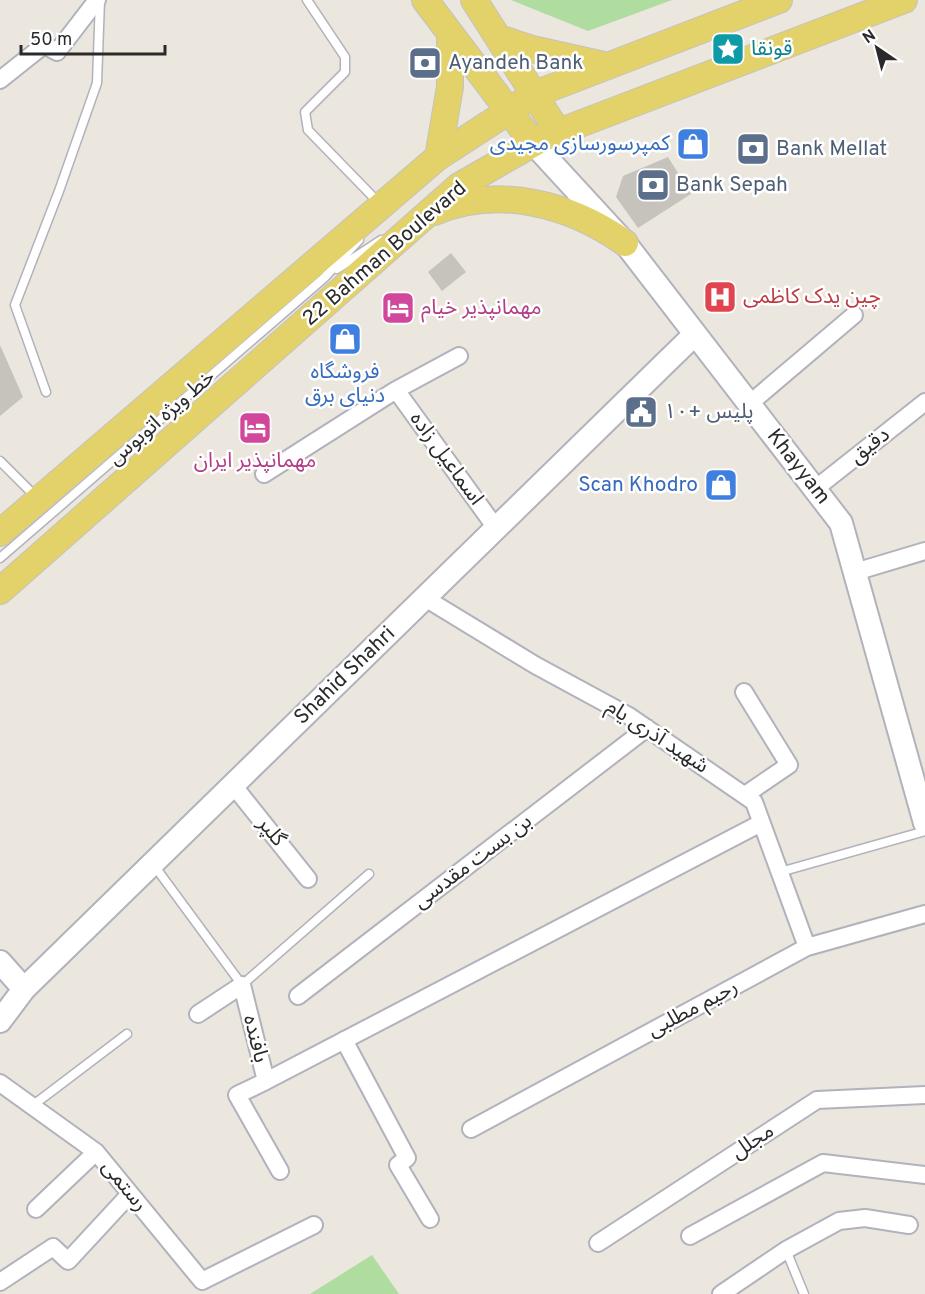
<svg xmlns="http://www.w3.org/2000/svg" width="925" height="1294" font-family="Overpass,'Noto Sans Arabic',sans-serif">
<rect width="100%" height="100%" fill="#ebe6de"/>
<path fill="#afdc9f" d="M511 0H672L588 31Z
M372 1255 399 1294H310Z"/>
<path fill="#c6c3bd" d="M668 157 691 194 638 228 616 197 623 176Z
M451 253 466 272 442 291 428 272Z
M0 345 23 397 0 416Z"/>
<g fill="none" stroke-linecap="round" stroke-linejoin="round">
<defs>
<path id="lane" d="M307 0 345 57V72L305 112 308 130 379 203
M337 269 381 240
M46 392 15 305 59 191 97 83 100 0
M0 461 36 497
M0 558 324 278 359 240
M153 864 242 985 369 874
M780 872 925 831
M32 1106 127 1034
M786 1250 804 1294"/>
<path id="street" d="M0 80 44 45 57 52 97 0
M396 390 496 528
M748 405 854 315
M264 474 396 390 459 356
M815 489 925 402
M855 572 925 551
M425 598 535 665 629 716 754 802 807 947
M744 692 789 765 745 795
M233 785 308 879
M298 996 647 728
M198 1014 242 985 266 1081 237 1095 280 1171
M344 1040 407 1158 398 1165 430 1219
M266 1081 761 823
M0 1083 96 1152 202 1281 314 1225
M471 1129 807 947 925 914
M36 1209 96 1152
M690 1236 823 1163 925 1175
M598 1243 817 1100 925 1095
M0 1282 53 1247 68 1261 130 1194
M721 1294 786 1250 839 1221 865 1218 909 1225"/>
<path id="secondary" d="M533 143 625 243 841 523 925 823
M0 962 24 989
M0 1021 24 989 694 335"/>
<path id="primary" d="M425 0 533 143
M474 0 558 132
M499 38 532 49 608 66
M438 157 450 87V35
M434 212C499 185 570 204 625 243
M0 533 438 157 535 94 779 0
M0 591 459 186 543 138 904 0"/>
</defs>
<use href="#lane" stroke="#b1b2bc" stroke-width="11"/>
<use href="#street" stroke="#b1b2bc" stroke-width="20"/>
<use href="#secondary" stroke="#b1b2bc" stroke-width="26"/>
<use href="#primary" stroke="#c3c3c3" stroke-width="28"/>
<use href="#lane" stroke="#fff" stroke-width="8"/>
<use href="#street" stroke="#fff" stroke-width="16"/>
<use href="#secondary" stroke="#fff" stroke-width="22"/>
<use href="#primary" stroke="#e3d16a" stroke-width="26"/>
</g>
<defs>
<symbol id="sight-square" viewBox="-11 -11 22 22"><rect x="-9" y="-9" width="18" height="18" rx="4" fill="#0f9aa8" stroke="#fff"/><path d="M0-6L1.8-2.2L6-1.7L2.9 1.2L3.7 5.4L0 3.3L-3.7 5.4L-2.9 1.2L-6-1.7L-1.8-2.2Z" fill="#fff"/></symbol>
<symbol id="bank-square" viewBox="-11 -11 22 22"><rect x="-9" y="-9" width="18" height="18" rx="4" fill="#5c6f8a" stroke="#fff"/><path d="M-6-4H6V4H-6ZM0-2.3a2.3 2.3 0 1 0 0 4.6a2.3 2.3 0 1 0 0-4.6Z" fill="#fff"/></symbol>
<symbol id="shop-square" viewBox="-11 -11 22 22"><rect x="-9" y="-9" width="18" height="18" rx="4" fill="#3f7fe0" stroke="#fff"/><path d="M-5-2.5h2.3a2.7 3.5 0 0 1 5.4 0H5L5.5 6h-11ZM-1.5-2.5h3a1.5 2.3 0 0 0-3 0Z" fill="#fff"/></symbol>
<symbol id="hospital-square" viewBox="-11 -11 22 22"><rect x="-9" y="-9" width="18" height="18" rx="4" fill="#e0444e" stroke="#fff"/><path d="M-5-5h3v3.5h4V-5h3V5h-3V1.5h-4V5h-3Z" fill="#fff"/></symbol>
<symbol id="hotel-square" viewBox="-11 -11 22 22"><rect x="-9" y="-9" width="18" height="18" rx="4" fill="#d1479c" stroke="#fff"/><path d="M-6-4.5h1.5V1H6V5H4.5V3h-9V5H-6ZM-4 0a1.8 1.8 0 1 1 3.6 0ZM.5 0V-2.5h3Q6-2.5 6 0Z" fill="#fff"/></symbol>
<symbol id="civic-square" viewBox="-11 -11 22 22"><rect x="-9" y="-9" width="18" height="18" rx="4" fill="#5c6f8a" stroke="#fff"/><path d="M-.6-6.5H3V-4.5H.6V-3L4-1V1h2V6H-6V1h2V-1L-.6-3ZM-1.2 2.5V6h2.4V2.5Z" fill="#fff"/></symbol>
</defs>
<g fill-rule="evenodd">
<use href="#sight-square" x="709" y="30" width="38" height="38"/>
<use href="#bank-square" x="406" y="44" width="38" height="38"/>
<use href="#shop-square" x="674" y="125" width="38" height="38"/>
<use href="#bank-square" x="734" y="130" width="38" height="38"/>
<use href="#bank-square" x="634" y="166" width="38" height="38"/>
<use href="#hospital-square" x="701" y="278" width="38" height="38"/>
<use href="#hotel-square" x="379" y="289" width="38" height="38"/>
<use href="#shop-square" x="326" y="320" width="38" height="38"/>
<use href="#civic-square" x="622" y="393" width="38" height="38"/>
<use href="#hotel-square" x="236" y="409" width="38" height="38"/>
<use href="#shop-square" x="702" y="466" width="38" height="38"/>
</g>
<g text-anchor="middle" dominant-baseline="central" stroke-width="5" stroke-linejoin="round" paint-order="stroke">
<g font-size="21" fill="#0d838f" stroke="#fff" text-anchor="start">
<text x="751" y="49">قونقا</text>
</g>
<g font-size="21" fill="#4e5e75" stroke="#fff" text-anchor="start">
<text x="448" y="63">Ayandeh Bank</text>
<text x="776" y="149">Bank Mellat</text>
<text x="676" y="185">Bank Sepah</text>
<text x="664" y="412">پلیس +۱۰</text>
</g>
<g font-size="21" fill="#366cbe" stroke="#fff" text-anchor="end">
<text x="670" y="144">کمپرسورسازی مجیدی</text>
<text x="345" y="372" text-anchor="middle">فروشگاه<tspan x="345" dy="24">دنیای برق</tspan></text>
<text x="698" y="485">Scan Khodro</text>
</g>
<g font-size="21" fill="#2a2a2a" stroke="#fff">
<text transform="translate(385 254) rotate(-41)">22 Bahman Boulevard</text>
<text transform="translate(162 418) rotate(-41)">خط ویژه اتوبوس</text>
<text transform="translate(870 446) rotate(-38)">دقیق</text>
<text transform="translate(446 459) rotate(54)">اسماعیل زاده</text>
<text transform="translate(798 467) rotate(52)">Khayyam</text>
<text transform="translate(345 676) rotate(-44)">Shahid Shahri</text>
<text transform="translate(657 737) rotate(33)">شهید آذری یام</text>
<text transform="translate(271 832) rotate(51)">گلپر</text>
<text transform="translate(473 862) rotate(-37)">بن بست مقدسی</text>
<text transform="translate(693 1009) rotate(-28)">رحیم مطلبی</text>
<text transform="translate(255 1039) rotate(76)">بافنده</text>
<text transform="translate(753 1142) rotate(-33)">مجلل</text>
<text transform="translate(124 1186) rotate(51)">رستمی</text>
</g>
<g font-size="21" fill="#be3a42" stroke="#fff" text-anchor="start">
<text x="743" y="297">چین یدک کاظمی</text>
</g>
<g font-size="21" fill="#b23c85" stroke="#fff" text-anchor="start">
<text x="421" y="308">مهمانپذیر خیام</text>
<text x="255" y="461" text-anchor="middle">مهمانپذیر ایران</text>
</g>
</g>
<g transform="translate(877 48) rotate(325)" stroke="#ffffff" stroke-width="4.5" paint-order="stroke">
<path d="M0-4.5L10 22L0 15L-10 22Z" fill="#2a2a2a"/>
<text y="-9" font-size="16" font-weight="bold" text-anchor="middle" fill="#2a2a2a">N</text>
</g>
<path d="M21 45v9h144v-9" fill="none" stroke="#2a2a2a" stroke-width="3"/>
<text x="30" y="45" font-size="18" fill="#2a2a2a" stroke="#ffffff" stroke-width="4.5" paint-order="stroke">50 m</text>
</svg>
